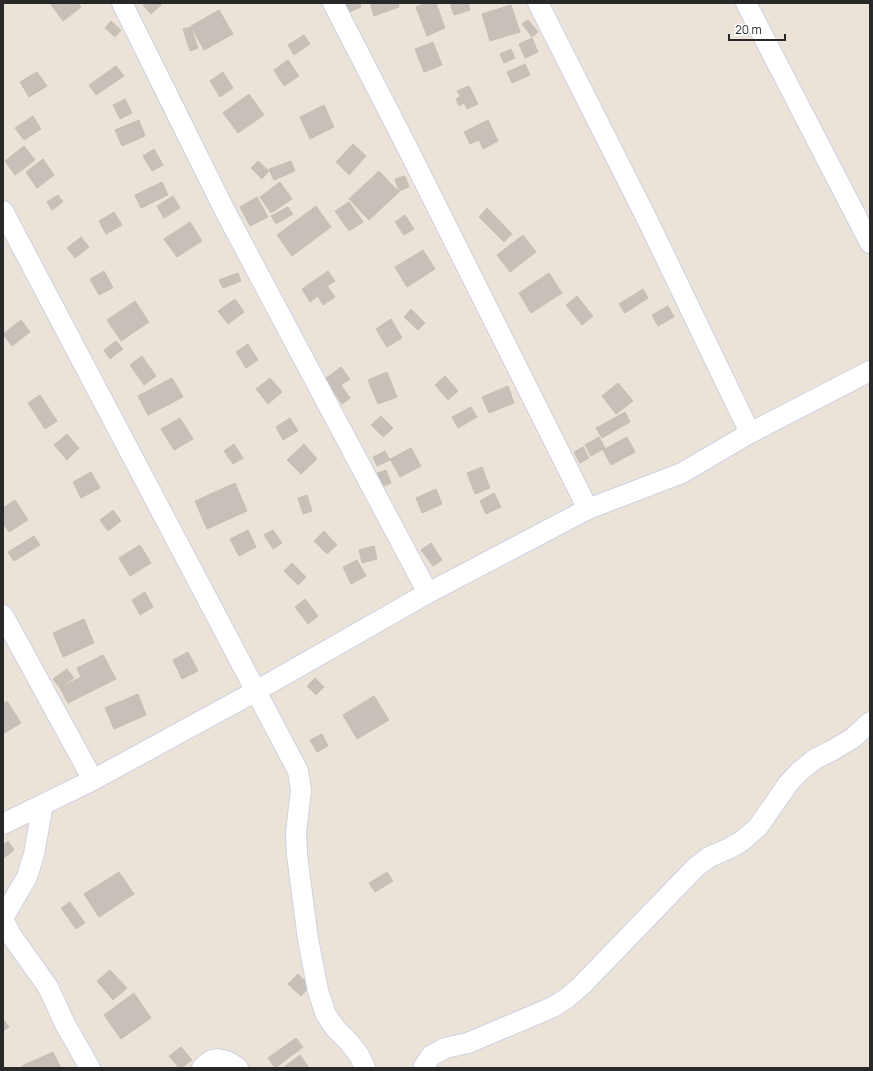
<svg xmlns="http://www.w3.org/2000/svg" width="873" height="1071" font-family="Manrope,sans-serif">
<rect width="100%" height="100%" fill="#ebe3d8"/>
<path fill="#c6c0b8" stroke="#c6bfb2" d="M50 3H78L81 7 63 21Z
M145 3H163L151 14 143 5Z
M345 3H360L361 7 349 12Z
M370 3H398L399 7 374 16Z
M427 3H436L445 28 427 36 416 7Z
M450 3H468L470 10 454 15Z
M511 5 520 32 490 41 482 14Z
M219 10 233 34 204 50 191 26Z
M528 20 538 32 532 37 522 24Z
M111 21 121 30 115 37 105 28Z
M191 27 198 48 190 51 183 29Z
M304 35 310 44 294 55 288 45Z
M532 38 538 52 525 58 519 44Z
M433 42 442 65 424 72 415 49Z
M511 49 515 58 504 63 500 54Z
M288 60 299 76 284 86 274 70Z
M525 64 530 75 512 83 507 72Z
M116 66 124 76 96 95 89 85Z
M37 72 47 86 29 97 20 82Z
M223 72 233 88 220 97 210 81Z
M469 86 478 104 467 109 464 103 459 106 456 99 460 96 457 91Z
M249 94 264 115 238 133 223 113Z
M125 99 132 113 120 119 113 105Z
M324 105 334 127 310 139 300 117Z
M33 116 41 129 24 140 15 128Z
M139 120 145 136 122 146 115 130Z
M488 120 498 141 483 149 479 140 470 144 464 132Z
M353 144 366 156 349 175 336 162Z
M24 146 35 160 15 175 5 161Z
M154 149 163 165 152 171 143 156Z
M43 159 54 175 37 188 26 172Z
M258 161 269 171 262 179 251 168Z
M291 161 295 171 274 180 269 169Z
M379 171 399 192 369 220 349 199Z
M405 176 409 187 399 191 395 179Z
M162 182 168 195 141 208 135 195Z
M280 182 292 199 271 213 260 197Z
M58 195 63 202 52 210 47 202Z
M173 196 180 208 164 218 157 206Z
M257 197 268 217 250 226 240 207Z
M349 202 363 222 349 231 335 211Z
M316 206 331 227 292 256 277 235Z
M288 207 293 214 276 224 271 216Z
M487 208 512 234 504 242 479 217Z
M114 212 122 225 106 234 99 221Z
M405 215 414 229 404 235 395 222Z
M190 222 202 241 177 257 164 239Z
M523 235 536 252 510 272 497 255Z
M81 237 89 247 75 258 67 248Z
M423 250 435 269 407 287 395 267Z
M104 271 113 288 99 295 90 279Z
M328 271 335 281 327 286 335 297 323 305 318 296 310 302 302 289Z
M238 273 241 281 223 288 219 280Z
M549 273 562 293 531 313 519 293Z
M643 289 648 298 625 313 619 304Z
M577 296 593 316 582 325 566 305Z
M235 299 244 312 228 324 218 311Z
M135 301 149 322 121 341 107 320Z
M668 306 674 317 658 326 652 315Z
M411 309 425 323 418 330 404 317Z
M391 319 402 338 387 347 376 329Z
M21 320 30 332 12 346 3 334Z
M116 341 123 349 110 359 104 350Z
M248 344 258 360 246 368 236 352Z
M142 356 156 376 144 385 130 365Z
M341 367 350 379 341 385 350 398 342 404 325 379Z
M387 372 397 397 378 404 368 380Z
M445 376 458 391 448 400 435 385Z
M172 378 183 397 148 415 138 396Z
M270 378 282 392 268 404 256 389Z
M618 383 633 401 616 414 602 396Z
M508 386 514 403 489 413 482 397Z
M40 395 57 421 45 429 28 403Z
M471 407 477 417 458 428 452 417Z
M625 412 630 422 602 438 596 428Z
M381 416 393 428 383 437 371 425Z
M180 418 193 439 174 450 161 429Z
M290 418 298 431 283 440 276 427Z
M67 434 79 448 67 460 54 445Z
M599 437 605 448 591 456 585 445Z
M627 437 635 452 611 465 603 450Z
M234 444 243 458 233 464 224 451Z
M304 444 317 459 301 474 287 460Z
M583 447 589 458 580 463 574 452Z
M411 448 421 466 400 477 390 459Z
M385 451 390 460 377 466 373 457Z
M482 467 490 488 475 494 467 473Z
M386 470 391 483 380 488 375 474Z
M91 472 100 488 81 498 73 482Z
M235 483 247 511 207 529 195 501Z
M436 489 442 504 422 513 416 498Z
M494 493 501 507 486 514 480 501Z
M307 495 312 511 303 514 298 498Z
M15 500 28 520 9 532 3 523V508Z
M113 510 121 521 108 531 100 520Z
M248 530 256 547 239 556 230 539Z
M273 530 282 543 273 549 264 535Z
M324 531 337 545 327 554 314 541Z
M34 536 40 545 14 561 8 552Z
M431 543 442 560 433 566 421 550Z
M140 545 151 563 130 576 119 558Z
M374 546 377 559 362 563 359 550Z
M357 560 366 576 351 584 343 567Z
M292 563 306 577 298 585 284 571Z
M145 592 153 607 140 615 132 600Z
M305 599 318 616 308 624 295 607Z
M84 619 94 643 63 657 53 633Z
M188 652 198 671 182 679 173 660Z
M103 655 116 679 68 703 60 688 81 677 77 668Z
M67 669 74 678 60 688 53 679Z
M315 678 324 687 316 695 307 686Z
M138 694 146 715 114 729 105 708Z
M374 696 389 720 357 739 343 715Z
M7 701 21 723 3 734V704Z
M322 734 328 746 317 752 310 740Z
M8 841 14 850 3 859V845Z
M119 872 134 894 99 917 84 894Z
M387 872 393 881 375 892 369 883Z
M70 902 85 923 76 929 61 908Z
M110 970 127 988 113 1000 97 981Z
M298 974 310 986 301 996 288 984Z
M134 993 151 1018 121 1039 104 1015Z
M3 1019 9 1027 3 1031Z
M296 1038 303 1047 275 1068 268 1058Z
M181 1047 192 1060 181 1068H179L169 1056Z
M53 1052 61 1068H23L22 1066Z
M300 1055 309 1068H283Z"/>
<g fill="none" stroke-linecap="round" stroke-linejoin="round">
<defs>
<path id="minor" d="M122 3 225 211 428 593
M333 3 408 149 588 509
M538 3 645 215 750 433
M746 3 870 243
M3 211 298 771 301 790 296 833 297 855 308 939 318 991 326 1015 336 1029 348 1041 359 1055 365 1068
M3 615 93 780
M3 824 93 780 256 691 428 593 588 509 682 473 750 433 870 371
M3 918 27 877 34 854 43 804
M3 919 11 935 48 987 65 1024 90 1068
M202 1068C205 1065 209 1061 213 1060 221 1057 232 1063 238 1068
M423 1068 431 1056 445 1048 468 1043 553 1007 567 998 581 986 696 867 709 857 730 848 742 841 758 827 788 784 800 771 815 759 833 750 853 738 870 722"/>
</defs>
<use href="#minor" stroke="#ced1e2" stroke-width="22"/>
<use href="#minor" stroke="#fff" stroke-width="20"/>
</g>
<rect width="873" height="1071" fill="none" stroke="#282828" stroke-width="8"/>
<path d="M729 34v6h56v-6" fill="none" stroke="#282828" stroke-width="2"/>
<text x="735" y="34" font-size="12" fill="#282828" stroke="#ffffff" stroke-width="3" paint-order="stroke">20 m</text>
</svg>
